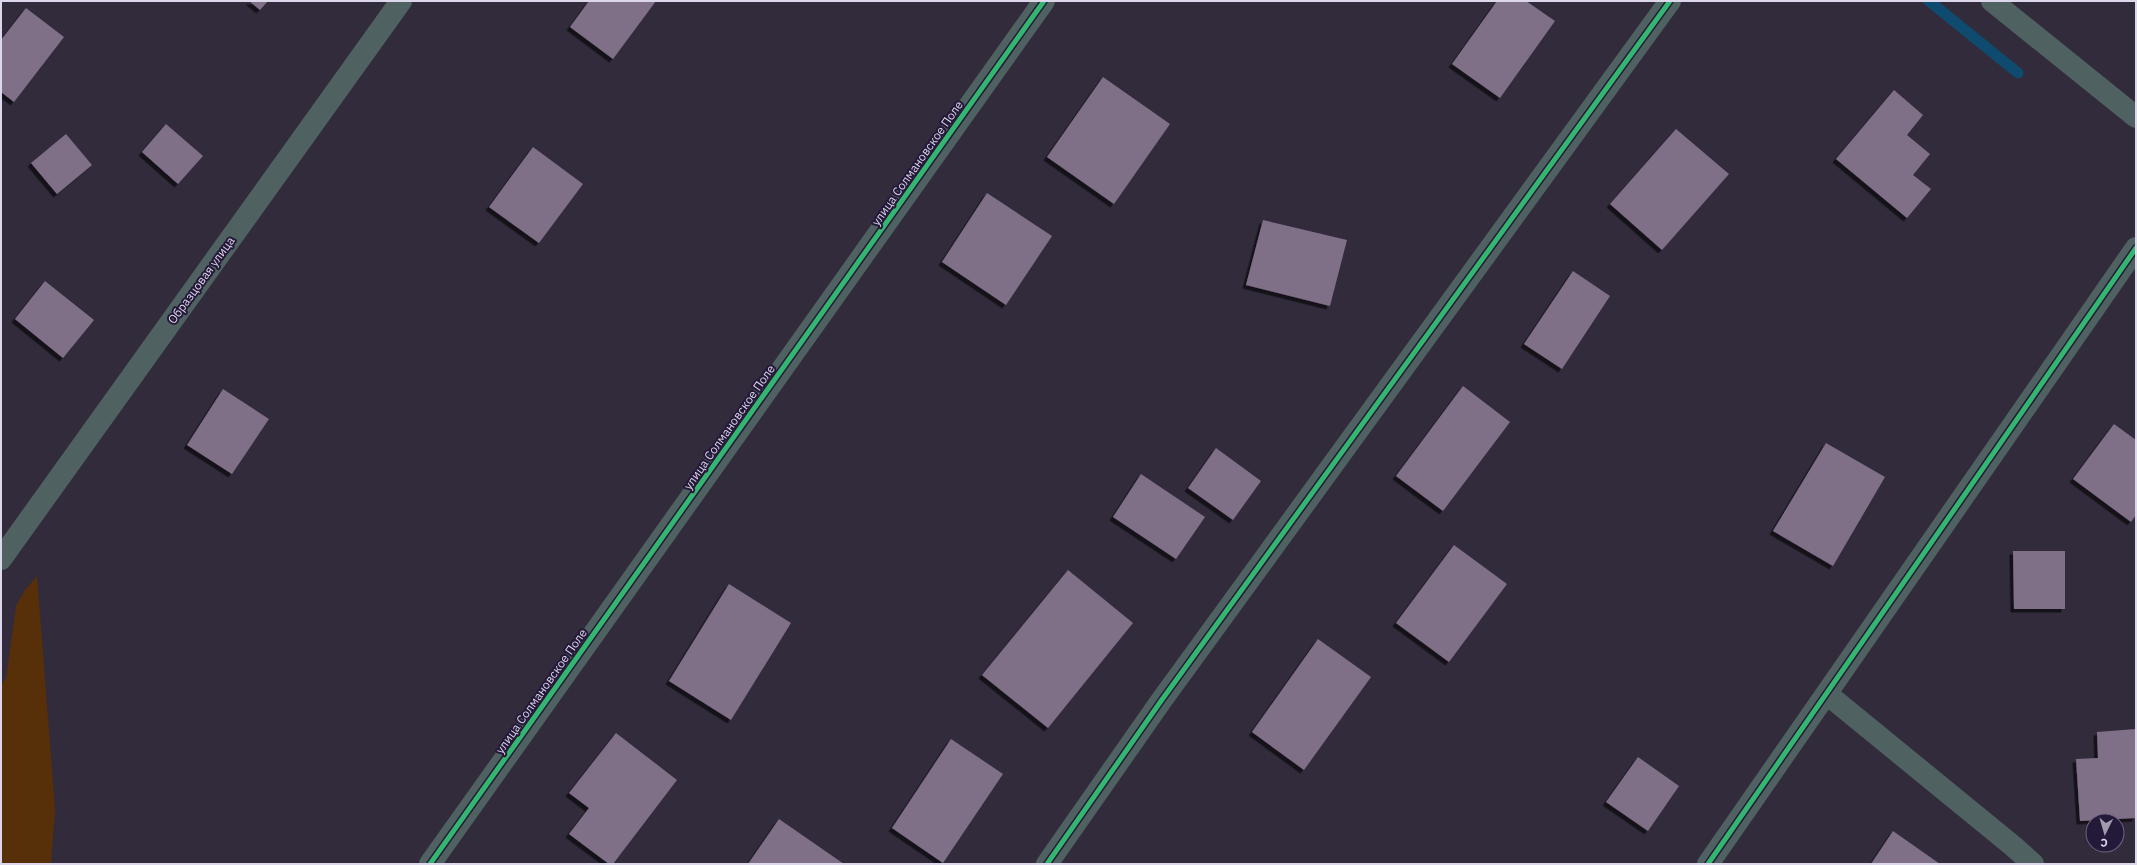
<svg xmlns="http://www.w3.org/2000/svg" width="2137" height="865" font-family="'IBM Plex Sans',sans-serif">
<defs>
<filter id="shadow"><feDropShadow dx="-3.5" dy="3.5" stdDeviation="0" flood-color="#0009"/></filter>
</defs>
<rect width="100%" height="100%" fill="#312b3c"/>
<path fill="#572f09" d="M37 576 55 809 51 864H1V685L6 678 16 606 25 590Z"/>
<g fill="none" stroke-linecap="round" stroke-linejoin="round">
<path stroke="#0e4b6e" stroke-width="11" d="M1929 1 2018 73"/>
</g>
<path fill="#7f6f87" filter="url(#shadow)" d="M249 1H268L260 10Z
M589 1H656L613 59 570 27Z
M1497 1H1526L1555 21 1500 98 1452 64Z
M26 8 64 37 14 102 1 92V40Z
M1103 77 1170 124 1114 204 1047 157Z
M1894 90 1923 115 1907 135 1930 154 1913 175 1931 189 1907 218 1836 159Z
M166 124 203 156 178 184 142 152Z
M1676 129 1729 174 1662 250 1610 204Z
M66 134 92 165 57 194 31 163Z
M533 147 583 184 539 243 489 207Z
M987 193 1052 236 1006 305 942 262Z
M1263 220 1347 240 1330 306 1246 285Z
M1573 271 1610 296 1562 369 1524 344Z
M45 281 94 320 63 358 15 319Z
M1463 386 1510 422 1443 511 1396 476Z
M223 389 269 419 232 474 187 445Z
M2114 424 2136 440V515L2131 522 2073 479Z
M1826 443 1885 477 1833 566 1773 531Z
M1216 448 1261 481 1233 520 1188 488Z
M1141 474 1205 517 1176 559 1113 517Z
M1454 545 1507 584 1449 662 1396 623Z
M2013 551H2065V609H2014Z
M1068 570 1133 623 1048 728 982 675Z
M729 584 791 623 731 720 669 681Z
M1318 639 1371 677 1304 770 1252 732Z
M2136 729V818L2080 821 2076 759 2098 758 2097 732Z
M616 733 677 780 613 864H609L569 834 589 808 569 793Z
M951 739 1003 774 943 863 892 828Z
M1638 757 1679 786 1648 831 1606 802Z
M779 819 844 864H748Z
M1893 831 1940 864H1871Z"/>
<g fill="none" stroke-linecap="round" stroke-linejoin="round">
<path stroke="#4f6161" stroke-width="22" d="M1992 1 2136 117
M1 559 401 1
M1827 694 2013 846 2033 864
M430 864 1044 1
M1047 864 1161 701 1670 1
M1708 864 2136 248"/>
<defs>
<path id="cycleway" d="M430 864 1044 1
M1047 864 1161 701 1670 1
M1708 864 2136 248"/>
</defs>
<use href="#cycleway" stroke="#251939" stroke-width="8"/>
<use href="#cycleway" stroke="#33b770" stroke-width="5"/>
</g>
<g text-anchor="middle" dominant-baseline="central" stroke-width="4" stroke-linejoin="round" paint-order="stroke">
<g font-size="12" fill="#ddd7ec" stroke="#251939">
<text transform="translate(917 163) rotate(-55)">улица Солмановское Поле</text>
<text transform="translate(201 280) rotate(-54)">Образцовая улица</text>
<text transform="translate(729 427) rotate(-55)">улица Солмановское Поле</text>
<text transform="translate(541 691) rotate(-55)">улица Солмановское Поле</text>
</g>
</g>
<rect width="2137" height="865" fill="none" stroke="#ddd7ec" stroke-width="4"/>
<g transform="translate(2105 833) rotate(185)"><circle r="19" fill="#251939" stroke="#6f6581"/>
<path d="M0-3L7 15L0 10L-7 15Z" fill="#a19bae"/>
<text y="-6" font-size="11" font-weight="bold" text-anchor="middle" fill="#ddd7ec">С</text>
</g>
</svg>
